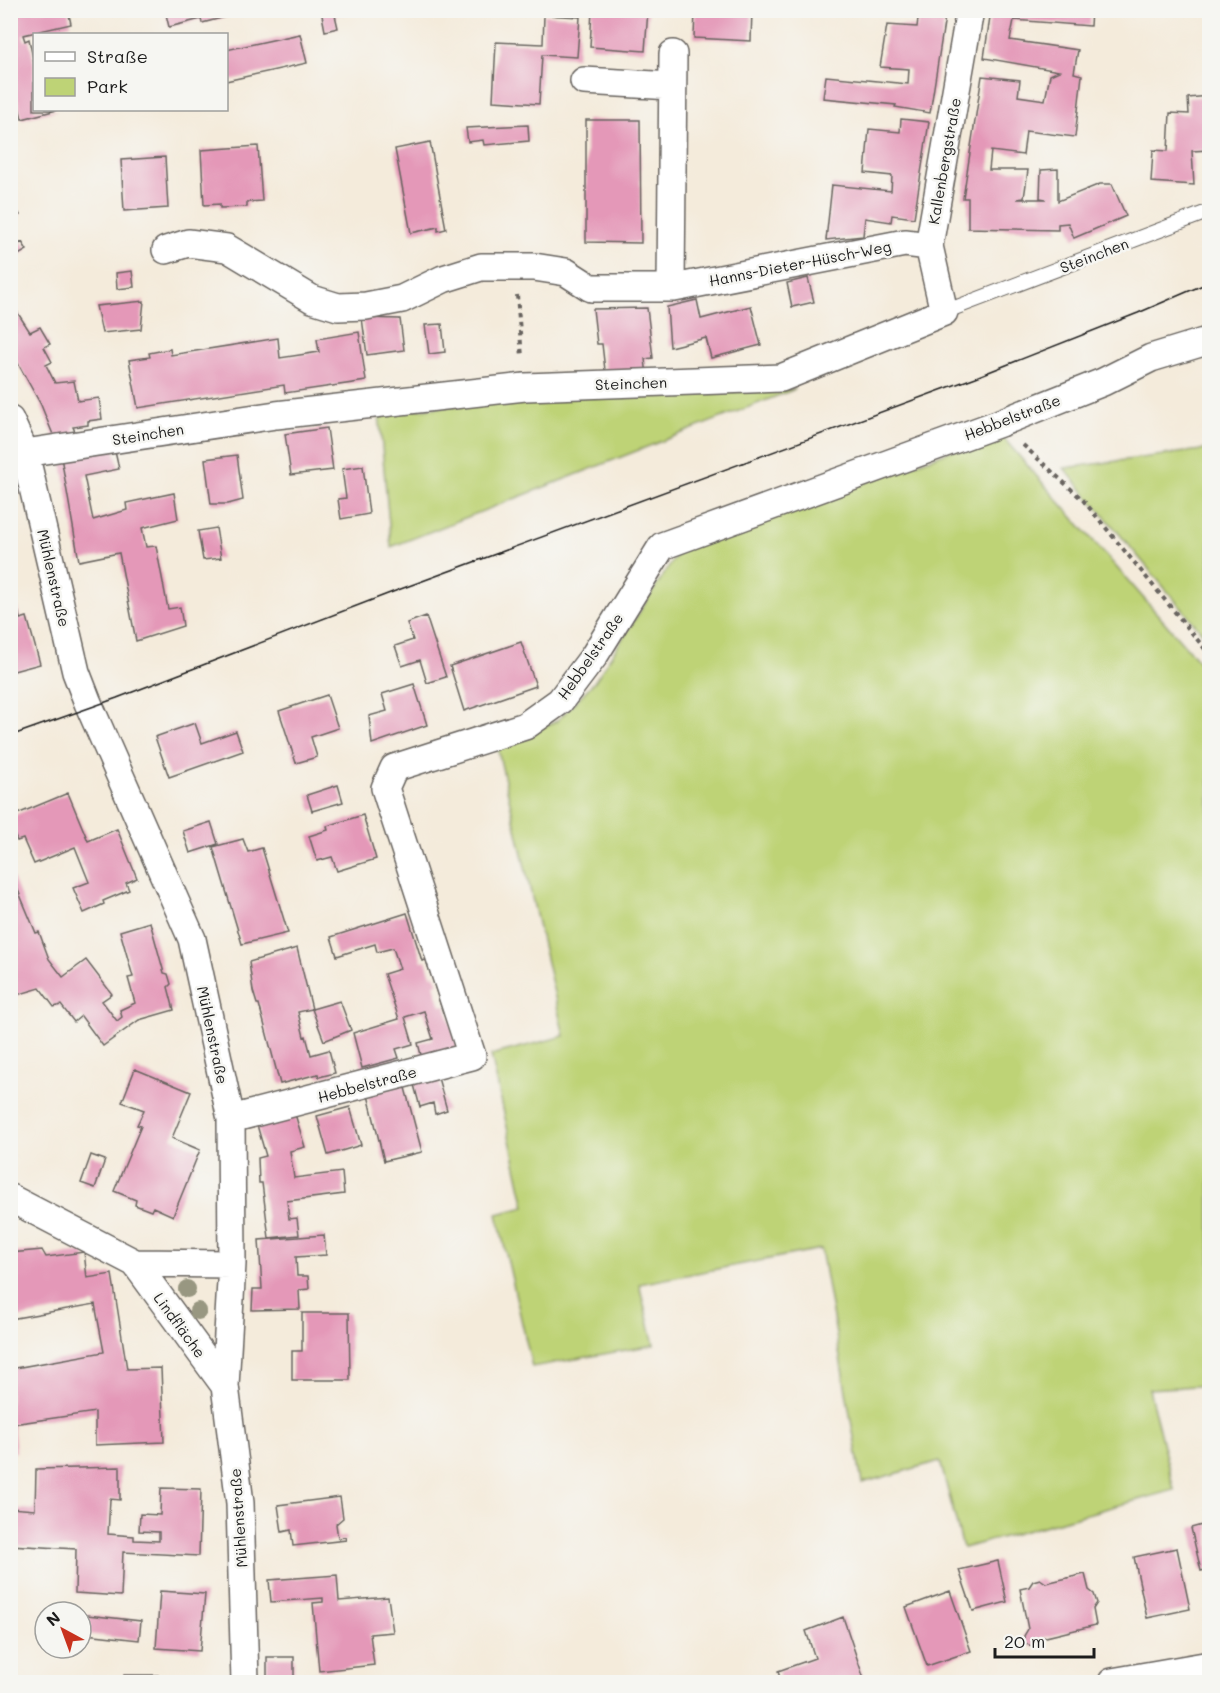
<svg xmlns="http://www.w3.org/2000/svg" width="1220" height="1693" font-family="Mali,sans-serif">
<rect width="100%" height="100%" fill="#f6f6f2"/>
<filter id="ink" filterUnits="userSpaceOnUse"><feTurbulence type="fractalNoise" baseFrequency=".0167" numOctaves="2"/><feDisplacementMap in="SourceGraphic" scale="12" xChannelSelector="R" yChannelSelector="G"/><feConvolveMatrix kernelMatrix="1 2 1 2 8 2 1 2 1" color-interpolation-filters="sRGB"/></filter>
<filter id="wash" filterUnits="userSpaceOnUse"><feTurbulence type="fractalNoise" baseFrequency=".008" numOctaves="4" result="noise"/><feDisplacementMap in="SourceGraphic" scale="24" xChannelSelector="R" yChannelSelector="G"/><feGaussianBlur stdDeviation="1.35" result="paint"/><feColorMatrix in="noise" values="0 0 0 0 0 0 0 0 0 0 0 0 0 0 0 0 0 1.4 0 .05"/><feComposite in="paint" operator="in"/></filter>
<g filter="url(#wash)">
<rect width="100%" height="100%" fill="#f4ebdb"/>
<path fill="#bed376" stroke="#6d7849" stroke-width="1.5" d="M795 389 391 547 379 413 536 398Z
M999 433 1209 673 1210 1385 1149 1389 1174 1490 963 1548 940 1461 862 1483 821 1249 639 1284 654 1345 532 1367 497 1214 525 1207 491 1055 564 1036 497 746 557 721 595 681 679 551Z
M1209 449H1210L1209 641 1064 468Z"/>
<g id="blocks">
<path fill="#e498b8" d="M10 10H68L71 24 23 35 25 41 29 39 34 63V110H57L22 119 10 70Z
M165 10H249V11L202 23 201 19 169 27Z
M321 10H351L352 12 335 15 338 28 325 31Z
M592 10H648L645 51 590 47Z
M695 10H752L751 41 694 38Z
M919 10H946L930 113 895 107 896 105 823 98 826 76 908 84 909 69 880 67 887 25 917 27Z
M991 10H1091L1090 26 1014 20 1010 40 1078 50 1074 73 1082 75 1075 137 1026 131 1023 155 991 151 989 170H1028L1024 198 1017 199H1046L1040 198 1041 170 1058 169V201L1100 184H1112L1126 216 1074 238 1068 223 1058 224V230L968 228V198H963L982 76 1020 80 1018 96 1045 100 1050 75 1059 71 984 58Z
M544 15 580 17 577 57 542 55 539 104 493 101 496 42 543 44Z
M300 34 307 63 226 81V50Z
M1209 96V150L1192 151 1194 185 1151 182 1153 150 1168 151 1170 113 1189 114 1188 98Z
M901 119 929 122 914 218 892 215 891 222 865 218 863 236 826 240 832 185 891 191 892 176 865 173 869 129 900 132Z
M586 120H640L641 243 586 242Z
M528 125 529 141 484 145 483 140 468 142 466 128Z
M430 142 446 229 438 231V227L411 233 395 149Z
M258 146 262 201 247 202V207L220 208V204L204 205 201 150Z
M165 157 168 208 124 211 121 160Z
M10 199 20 215 10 221Z
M22 242 27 250 13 258 10 265V249Z
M132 271 134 287 117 289 116 273Z
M808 278 814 302 792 307 787 283Z
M697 300 701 319 751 306 761 345 711 358 706 338 670 347 667 307Z
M10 301 30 332 40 327 50 344 44 347 52 362 46 365 55 383 74 381 78 401 99 398 102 419 88 421V425L73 427 78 438 56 442 41 405 10 349Z
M144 301 141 329 102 333 96 306Z
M647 308 653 358 645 359 647 376 606 379 602 344H597L593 309Z
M362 318 400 319 404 350 367 355Z
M442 324 445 352 429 354 425 325Z
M359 332 366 381 285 393 284 385 138 408 129 360 150 357 149 353 170 349 171 355 278 338 280 358 319 352 317 339Z
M327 428 333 470 291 475 285 434Z
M114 447 119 469 84 476 93 520 127 510 126 503 174 493 178 519 142 528 146 547 156 546 168 609 180 607 183 626 136 641 119 553 79 561 61 457Z
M237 455 243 500 228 504H211L205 459Z
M363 466 369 514 341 519 338 499 346 498 342 469Z
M216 528 221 558 203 560 198 531Z
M17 605 20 619 27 617 40 664 10 672V607Z
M426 616 446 677 427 683 420 660 402 666 395 646 413 640 407 623Z
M521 642 536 686 464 711 450 666Z
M414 684 427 725 372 744 369 716 387 711 382 694Z
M327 695 338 728 311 737 317 757 296 763 279 711Z
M195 723 202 743 236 731 243 751 169 777 155 737Z
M338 785 343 802 312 811 307 795Z
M68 793 88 841 117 829 137 878 126 883 129 890 103 901 104 904 84 913 73 888 89 882 75 847 34 864 23 839 17 841 10 825V817Z
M363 815 376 859 337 871 332 857 317 861 309 836 328 830 327 826Z
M211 822 218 844 190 853 183 831Z
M243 839 248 852 262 848 288 933 242 944 213 847Z
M10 871 36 933 39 932 49 959 63 977 86 960 112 994 102 1001 117 1021 122 1017 120 1010 135 1003 128 978 133 977 120 931 150 922 164 973 168 974 171 984 168 987 174 1010 139 1020 103 1046 81 1016 74 1022 61 1005 54 1007 40 988 10 997Z
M407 913 422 961 426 960 431 975 435 974 438 983 434 984 441 1006 445 1005 459 1050 422 1059 418 1043 433 1039 424 1011 405 1017 413 1044 396 1049 399 1058 362 1068 353 1033 399 1019 384 974 400 969 393 948 377 952 375 944 337 956 331 937Z
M297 948 312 1009 298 1012 304 1037 306 1036 311 1055 329 1050 335 1073 319 1077 318 1074 280 1084 259 1004H257L253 991 249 962Z
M340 1001 351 1030 324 1041 312 1009Z
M135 1069 191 1092 172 1138 200 1150 173 1216 153 1207 151 1211 135 1205 136 1200 114 1191 141 1126 137 1125 144 1110 122 1102Z
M437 1074 447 1110 435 1114 433 1103 420 1107 413 1081Z
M404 1084 422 1152 384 1161 368 1095Z
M350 1107 361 1145 328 1155 317 1116Z
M295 1114 305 1147 290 1151 294 1178 342 1172 344 1194 287 1201 289 1219 297 1218 299 1235 269 1238 262 1183H259L258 1158 266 1156 257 1125Z
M91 1155 105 1160 95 1188 81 1183Z
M324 1235 326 1255 296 1257 297 1276H308L309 1289 299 1290 300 1309 252 1310 253 1289H262L259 1240Z
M42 1250 46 1257 84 1252 87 1278 112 1274 127 1369 161 1368 164 1442 95 1445V1412L13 1424 16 1452H10V1369L104 1352 95 1304 10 1319V1253Z
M302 1313H349L350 1380H292V1351H302Z
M120 1467V1500L110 1499 108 1534 134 1536V1540L159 1541V1532L139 1531 140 1514 160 1515 161 1488 201 1489 199 1556 123 1552 121 1596 75 1593 76 1549 10 1545V1508L35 1510 36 1469Z
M340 1497 343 1518 336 1524 338 1538 345 1537 346 1540 293 1546 291 1530 282 1532 278 1505Z
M1209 1523V1569L1201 1571 1191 1528Z
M1177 1548 1190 1609 1147 1618 1134 1557Z
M998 1561 1007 1602 973 1611 959 1570Z
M1085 1574 1089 1590 1094 1594 1097 1603 1093 1609 1096 1625 1042 1638 1038 1645 1031 1646 1025 1643 1024 1636 1028 1629 1020 1589 1029 1587 1033 1581 1040 1579 1046 1583Z
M337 1575 339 1601 388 1597 393 1632 370 1634 374 1665 319 1671 313 1603 323 1602V1598L271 1602 269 1580Z
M160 1591 205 1594 200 1651 156 1648Z
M950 1591 971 1651 927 1666 906 1607Z
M87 1615 141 1621 139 1640 86 1634Z
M843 1617 865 1682H781L778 1671 815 1658 806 1631Z
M267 1657H294V1682H267Z
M124 1675H158V1682H124Z"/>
</g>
</g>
<g filter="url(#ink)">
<use href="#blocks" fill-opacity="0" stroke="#68645f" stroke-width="1.5"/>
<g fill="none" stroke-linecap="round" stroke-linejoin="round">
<defs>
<path id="lane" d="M944 312 1210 211"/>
<path id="street" d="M584 81 672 86
M166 250 188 243 227 248 312 299 338 307 366 306 402 299 443 279 481 267H534L566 272 591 288H674L905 243 929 246
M671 287 673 54
M10 420 25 453 76 672 88 703 192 939 231 1119 232 1264 225 1386 240 1503 245 1682
M25 453 276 415 525 387 781 378 944 312 929 246 970 10
M231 1119 472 1056 385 788 394 768 525 726 560 701 594 656 662 546 1000 423 1103 382 1151 358 1210 340
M10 1198 135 1263 225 1386
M135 1263 232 1264
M1112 1682 1210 1665"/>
</defs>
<use href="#lane" stroke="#68645f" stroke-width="16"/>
<use href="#street" stroke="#68645f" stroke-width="30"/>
<path stroke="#68645f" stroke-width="4" stroke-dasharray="4.5 4.5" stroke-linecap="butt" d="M517 295 522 357
M1023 445 1083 500 1210 655"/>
<use href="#lane" stroke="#fff" stroke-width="14"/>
<use href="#street" stroke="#fff" stroke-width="27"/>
<path stroke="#1c1c1c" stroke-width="1.5" d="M10 736 117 698 398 590 976 377 1138 313 1210 282"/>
</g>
<g fill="#989781">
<circle cx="187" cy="1289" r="9"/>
<circle cx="198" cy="1311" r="9"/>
</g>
</g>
<g text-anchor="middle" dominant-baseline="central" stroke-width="5" stroke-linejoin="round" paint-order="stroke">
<g font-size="15" fill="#1c1c1c" stroke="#f6f6f2">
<text transform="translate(944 161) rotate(-80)">Kallenbergstraße</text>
<text transform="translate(1094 255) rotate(-21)">Steinchen</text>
<text transform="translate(800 263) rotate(-11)">Hanns-Dieter-Hüsch-Weg</text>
<text transform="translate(631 383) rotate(-2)">Steinchen</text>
<text transform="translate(1012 417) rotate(-21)">Hebbelstraße</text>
<text transform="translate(148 434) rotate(-9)">Steinchen</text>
<text transform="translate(54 578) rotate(77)">Mühlenstraße</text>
<text transform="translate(590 656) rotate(-55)">Hebbelstraße</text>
<text transform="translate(213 1035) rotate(78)">Mühlenstraße</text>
<text transform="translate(367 1084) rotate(-15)">Hebbelstraße</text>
<text transform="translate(180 1325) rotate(54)">Lindfläche</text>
<text transform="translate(238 1518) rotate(-94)">Mühlenstraße</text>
</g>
</g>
<rect width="1220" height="1693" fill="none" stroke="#f6f6f2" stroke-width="36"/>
<rect x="33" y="33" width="195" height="78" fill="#f6f6f2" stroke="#9f9f9c" stroke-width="1.5"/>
<rect x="45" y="52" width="30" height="9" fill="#ffffff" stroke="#9f9f9c" stroke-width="1.5"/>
<text x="87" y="63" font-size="18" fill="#1c1c1c">Straße</text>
<rect x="45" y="78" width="30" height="18" fill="#bed376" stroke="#9f9f9c" stroke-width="1.5"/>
<text x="87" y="93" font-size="18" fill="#1c1c1c">Park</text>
<g transform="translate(63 1630) rotate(319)"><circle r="28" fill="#f6f6f2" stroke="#9f9f9c" stroke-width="1.5"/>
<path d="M0-4.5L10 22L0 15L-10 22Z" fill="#c8321e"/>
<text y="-9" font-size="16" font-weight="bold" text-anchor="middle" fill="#1c1c1c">N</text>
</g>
<path d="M995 1648v9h99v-9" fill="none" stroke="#1c1c1c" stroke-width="3"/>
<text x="1004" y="1648" font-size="18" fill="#1c1c1c" stroke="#f6f6f2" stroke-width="4.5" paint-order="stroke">20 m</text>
</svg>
